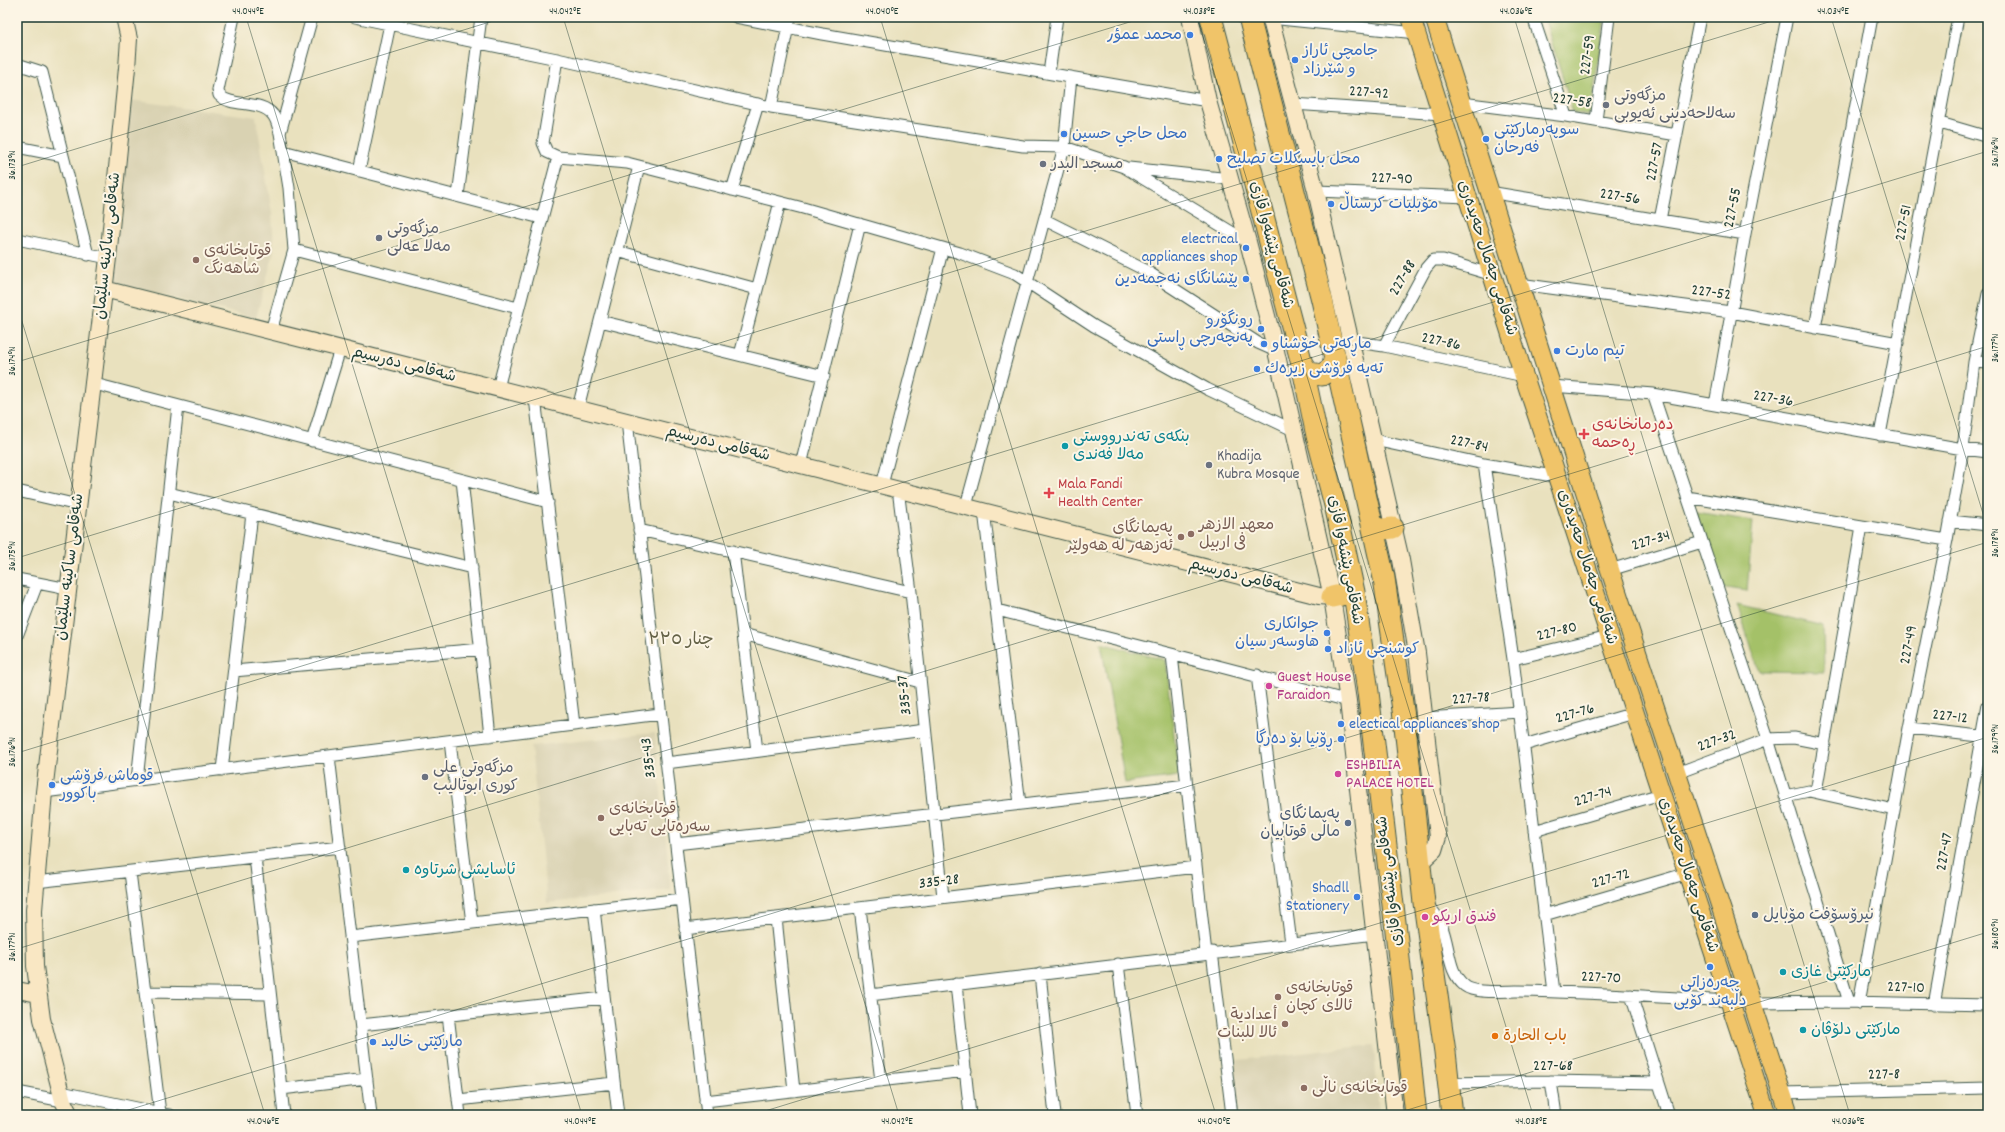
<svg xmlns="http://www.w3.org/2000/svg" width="2005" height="1132" font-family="Dekko,'Playpen Sans Arabic',sans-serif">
<rect width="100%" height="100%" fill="#fcf5e5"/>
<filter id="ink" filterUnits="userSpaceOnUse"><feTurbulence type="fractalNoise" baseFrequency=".025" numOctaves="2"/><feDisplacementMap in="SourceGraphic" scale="8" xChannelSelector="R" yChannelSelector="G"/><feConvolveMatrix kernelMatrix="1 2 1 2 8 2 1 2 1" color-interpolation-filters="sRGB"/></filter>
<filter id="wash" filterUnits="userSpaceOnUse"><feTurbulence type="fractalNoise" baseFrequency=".012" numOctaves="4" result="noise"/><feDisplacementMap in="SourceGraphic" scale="16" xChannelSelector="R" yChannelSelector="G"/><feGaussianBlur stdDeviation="0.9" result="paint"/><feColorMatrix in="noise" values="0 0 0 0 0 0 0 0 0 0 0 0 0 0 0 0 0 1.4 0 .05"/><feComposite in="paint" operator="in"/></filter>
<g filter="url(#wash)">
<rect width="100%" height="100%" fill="#e9e1be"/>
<path fill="#d9d2b2" d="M130 100 256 117 272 213 274 251 256 318 109 282Z
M655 733 671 890 547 903 531 746Z
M1374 1045 1379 1115H1234L1229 1061Z"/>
<path fill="#a4c168" stroke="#627f4e" d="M1544 17H1605L1590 115 1573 112Z
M1696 512 1753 521 1747 591 1719 587Z
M1737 605 1823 626 1824 672 1759 671Z
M1101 643 1165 660 1179 776 1125 783Z"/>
</g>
<g filter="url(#ink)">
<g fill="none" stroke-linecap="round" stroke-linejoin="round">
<defs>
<path id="street" d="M234 17 218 90 219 95C232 108 261 99 273 115 277 120 278 127 280 133
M355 17 557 59 771 107 1023 146 1064 147 1124 167 1248 242
M736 17 822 34 1208 101
M1533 17 1566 116
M1270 18 1416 33
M557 59 543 143 547 152 558 157 627 163 803 208 960 253 1015 274 1094 326 1207 389 1293 430
M17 64 42 72 88 255
M1049 73 1057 17
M1462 103 1566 116 1677 135
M1293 104 1442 114
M771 107 790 17
M1596 121 1609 17
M1940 123 1988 137
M17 147 63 156
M283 151 541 218
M1129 168 1230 179
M359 171 390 24
M732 190 758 104
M1316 191 1468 197
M1489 192 1745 234
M458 196 481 17
M1045 220 1145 270 1258 343 1276 351
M1660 220 1700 17
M17 239 108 258
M294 250 518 308
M617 251 757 289
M1519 284 1731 312 1898 343
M600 321 824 376
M1815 328 1872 17
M271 331 294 250 289 188 280 133 312 17
M1351 341 1384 346 1524 376
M1384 346 1426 268 1433 260H1443L1493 275
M740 355 780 202
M1974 362 1988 363
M91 383 548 502
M1552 386 1653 394 1963 449 1988 452
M498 388 558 157
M1653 394 1768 739 1849 1002
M535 398 574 725
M1715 405 1745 234 1787 17
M578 408 639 166
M627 421 707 1115
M1880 435 1958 17
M1374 440 1484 464 1558 477
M312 441 340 349
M1484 464 1513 659 1554 992
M801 465 860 224
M462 480 490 736
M882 485 943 248
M898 489 911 592 943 897
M17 491 78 505
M169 493 472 568
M1687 497 1947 540
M966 506 1064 147 1071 77
M984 511 1020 804
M1950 521 1988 525
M639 530 911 592
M733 551 757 751
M1610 570 1702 542
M17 579 68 589
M997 610C1114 640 1231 668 1348 701
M743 634 920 682
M17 636 37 584
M1172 655 1206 953
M1513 659 1609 636
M234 671 481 649
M1257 675 1291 943
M1424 718 1520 712
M1909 728 1988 737
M450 741 472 923
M1524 745 1634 713
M329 756 371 1115
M666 763 925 730
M222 770 252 514
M1677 773 1768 739 1794 738 1825 744
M137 780 178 406
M44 792 660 714
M1816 792 1862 526
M1785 796 1809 791 1894 810
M1534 831 1661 794
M676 844 1187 785
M255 857 284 1115
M130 872 160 1113
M36 882 340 847
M1425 904C1455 926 1441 968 1465 986 1475 994 1503 991 1516 991 1587 992 1658 997 1729 1001
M860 908 881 1081
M594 909 618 1115
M1544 915 1688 873
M776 918 794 1091
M685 929 1196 867
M350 937 682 899
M1212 952 1232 1115
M1118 964 1137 1115
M1040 974 1055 1115
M956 984 970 1115
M145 992 270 994
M870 995 1375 934
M1631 995 1669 1115
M1752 1003 1849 1002 1988 1005
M1859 1003 1909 728 1947 540 1963 449 1974 362 1988 294
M1934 1005 1988 705
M448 1015 460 1115
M361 1025 604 998
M1551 1081 1556 1115
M1448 1083 1551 1081 1658 1083
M281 1089 367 1079
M17 1092 63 1101
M61 1092 170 1115
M1782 1093 1988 1088
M458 1100 614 1083
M705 1101 966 1071"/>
<path id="secondary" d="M1190 17 1208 101 1248 242 1276 351 1332 597 1348 701 1395 1115
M1270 17 1316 191 1401 560 1417 653 1438 837 1434 850 1420 863
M104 289 1319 596 1332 597
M17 990 38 994
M70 1115 63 1101 42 1019 35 966 34 910 44 792 108 258 127 68 129 39 124 17"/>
<path id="primary" d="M1411 17 1524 376 1767 1115
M1434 17 1610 570 1789 1115"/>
<path id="highway" d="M1211 17 1302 364 1317 436 1336 509 1354 592 1368 692 1395 922 1416 1115
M1249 17 1322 300 1384 578 1404 717 1424 903 1445 1052 1452 1115
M1302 364 1309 373 1322 375 1332 368 1335 356
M1374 530 1393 528
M1332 597 1354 592"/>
</defs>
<use href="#street" stroke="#3d5649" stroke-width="13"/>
<use href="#secondary" stroke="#3d5649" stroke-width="18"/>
<use href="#primary" stroke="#3d5649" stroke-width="20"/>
<use href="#highway" stroke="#3d5649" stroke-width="23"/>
<use href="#street" stroke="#fff" stroke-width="11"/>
<use href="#secondary" stroke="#f9e7c3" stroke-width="16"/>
<use href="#primary" stroke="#f0c469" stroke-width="18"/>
<use href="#highway" stroke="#f0c469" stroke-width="21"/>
</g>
</g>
<path fill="none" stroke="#1f3d34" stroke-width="1" stroke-opacity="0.45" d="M246 17 582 1115M563 17 899 1115M880 17 1216 1115M1197 17 1533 1115M1514 17 1850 1115M1831 17 1988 530M17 167 506 17M17 305 265 1115M17 362 1146 17M17 558 1785 17M17 753 1988 151M17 949 1988 346M112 1115 1988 542M752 1115 1988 737M1391 1115 1988 932"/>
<g fill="#3f7fe0" stroke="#fcf5e5" stroke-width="1.5">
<circle cx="1190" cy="35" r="4"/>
<circle cx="1295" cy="60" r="4"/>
<circle cx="1064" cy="134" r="4"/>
<circle cx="1486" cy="139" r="4"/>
<circle cx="1219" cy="159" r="4"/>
<circle cx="1331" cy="204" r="4"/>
<circle cx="1246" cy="248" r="4"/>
<circle cx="1246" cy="279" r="4"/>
<circle cx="1261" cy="329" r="4"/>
<circle cx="1264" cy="344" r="4"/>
<circle cx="1557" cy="351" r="4"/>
<circle cx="1257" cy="369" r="4"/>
<circle cx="1327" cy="633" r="4"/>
<circle cx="1328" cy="649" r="4"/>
<circle cx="1341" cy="724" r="4"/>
<circle cx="1341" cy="739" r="4"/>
<circle cx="52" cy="785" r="4"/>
<circle cx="1357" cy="897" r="4"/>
<circle cx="1710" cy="967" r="4"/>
<circle cx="373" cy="1042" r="4"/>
</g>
<g fill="#6b7280" stroke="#fcf5e5" stroke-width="1.5">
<circle cx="1606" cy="105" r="4"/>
<circle cx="1043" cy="164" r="4"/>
<circle cx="379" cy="238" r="4"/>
<circle cx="1209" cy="465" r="4"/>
<circle cx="425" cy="777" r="4"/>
</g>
<g fill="#8d6e63" stroke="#fcf5e5" stroke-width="1.5">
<circle cx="196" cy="260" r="4"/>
<circle cx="1191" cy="534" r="4"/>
<circle cx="1181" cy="537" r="4"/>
<circle cx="601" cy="818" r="4"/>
<circle cx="1278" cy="997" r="4"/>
<circle cx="1285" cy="1024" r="4"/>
<circle cx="1304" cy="1088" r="4"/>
</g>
<g fill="#e0444e" stroke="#fcf5e5" stroke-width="1.5">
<path d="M1582 428h4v4h4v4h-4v4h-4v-4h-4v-4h4z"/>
<path d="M1047 487h4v4h4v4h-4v4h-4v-4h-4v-4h4z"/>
</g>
<g fill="#0f9aa8" stroke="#fcf5e5" stroke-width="1.5">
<circle cx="1065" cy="446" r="4"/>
<circle cx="406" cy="870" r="4"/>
<circle cx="1783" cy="972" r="4"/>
<circle cx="1803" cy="1030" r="4"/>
</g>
<g fill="#d1479c" stroke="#fcf5e5" stroke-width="1.5">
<circle cx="1269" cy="686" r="4"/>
<circle cx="1338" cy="774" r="4"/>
<circle cx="1425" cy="917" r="4"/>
</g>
<g fill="#5c6f8a" stroke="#fcf5e5" stroke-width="1.5">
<circle cx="1348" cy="823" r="4"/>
<circle cx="1755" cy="915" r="4"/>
</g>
<circle fill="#e8710a" stroke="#fcf5e5" stroke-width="1.5" cx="1495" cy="1036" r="4"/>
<g text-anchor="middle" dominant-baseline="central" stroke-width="4" stroke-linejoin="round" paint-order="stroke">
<g font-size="16" fill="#366cbe" stroke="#fcf5e5" text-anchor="start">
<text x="1182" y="35" text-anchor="end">محمد عمؤر</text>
<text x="1303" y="51">جامچی ئاراز<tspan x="1303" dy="18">و شێرزاد</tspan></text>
<text x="1494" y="130">سوپەرمارکێتی<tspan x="1494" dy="18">فەرحان</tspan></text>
<text x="1072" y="134">محل حاجي حسین</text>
<text x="1227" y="159">محل بايسكلات تصليح</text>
<text x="1339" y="204">مۆبلیات کرستاڵ</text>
<text x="1238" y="239" text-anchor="end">electrical<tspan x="1238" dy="18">appliances shop</tspan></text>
<text x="1238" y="279" text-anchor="end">پێشانگای نەجمەدین</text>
<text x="1253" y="320" text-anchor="end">رونگۆرو<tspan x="1253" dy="18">پەنچەرچی ڕاستی</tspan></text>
<text x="1272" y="344">ماڕکەتی خۆشناو</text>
<text x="1565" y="351">تیم مارت</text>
<text x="1265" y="369">تەیە فرۆشی زیرەك</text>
<text x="1319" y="624" text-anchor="end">جوانکاری<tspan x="1319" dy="18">هاوسەر سیان</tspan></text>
<text x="1336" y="649">کوشنچی ئازاد</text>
<text x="1349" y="724">electical appliances shop</text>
<text x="1333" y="739" text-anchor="end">ڕۆنیا بۆ دەرگا</text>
<text x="60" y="776">قوماش فرۆشی<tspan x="60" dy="18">باکوور</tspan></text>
<text x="1349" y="888" text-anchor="end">Shadll<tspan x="1349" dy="18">Stationery</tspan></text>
<text x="1710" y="983" text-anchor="middle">چەرەزاتی<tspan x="1710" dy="18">دڵبەند کۆیی</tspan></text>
<text x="381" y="1042">مارکێتی خالید</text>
</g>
<g font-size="16" fill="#1f3d34" stroke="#fcf5e5">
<text transform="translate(1588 55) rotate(-83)">227-59</text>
<text transform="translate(1369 93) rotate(4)">227-92</text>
<text transform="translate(1572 101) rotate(8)">227-58</text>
<text transform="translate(1655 162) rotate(-79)">227-57</text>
<text transform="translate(1392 179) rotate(2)">227-90</text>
<text transform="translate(1620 197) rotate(9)">227-56</text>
<text transform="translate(1733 208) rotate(-79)">227-55</text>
<text transform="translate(1904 223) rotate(-79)">227-51</text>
<text transform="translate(1271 245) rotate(75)">شەقامی پێشەوا قازی</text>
<text transform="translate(108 246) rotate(-84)">شەقامی ساکینە سلێمان</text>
<text transform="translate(1487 258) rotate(72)">شەقامی جەمال حەیدەری</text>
<text transform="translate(1403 278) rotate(-60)">227-88</text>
<text transform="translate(1711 293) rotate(8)">227-52</text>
<text transform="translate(1441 342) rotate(12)">227-86</text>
<text transform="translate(404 365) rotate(14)">شەقامی دەرسیم</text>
<text transform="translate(1773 399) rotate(10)">227-36</text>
<text transform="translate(718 444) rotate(14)">شەقامی دەرسیم</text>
<text transform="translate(1469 444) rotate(12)">227-84</text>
<text transform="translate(1651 541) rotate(-17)">227-34</text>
<text transform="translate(1345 560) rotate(79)">شەقامی پێشەوا قازی</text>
<text transform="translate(70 567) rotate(-83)">شەقامی ساکینە سلێمان</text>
<text transform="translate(1587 567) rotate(72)">شەقامی جەمال حەیدەری</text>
<text transform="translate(1241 577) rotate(14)">شەقامی دەرسیم</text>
<text transform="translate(1557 632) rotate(-14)">227-80</text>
<text transform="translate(1909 645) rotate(-79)">227-49</text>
<text transform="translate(905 695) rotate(-96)">335-37</text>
<text transform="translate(1471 699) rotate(-4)">227-78</text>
<text transform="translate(1575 714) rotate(-16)">227-76</text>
<text transform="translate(1950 717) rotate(7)">227-12</text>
<text transform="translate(1717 741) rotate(-20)">227-32</text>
<text transform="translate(649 758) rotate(-97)">335-43</text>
<text transform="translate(1593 797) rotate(-17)">227-74</text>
<text transform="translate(1945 852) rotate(-80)">227-47</text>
<text transform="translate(1688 875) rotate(72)">شەقامی جەمال حەیدەری</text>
<text transform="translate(1611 879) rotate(-16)">227-72</text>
<text transform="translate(1390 881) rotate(-97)">شەقامی پێشەوا قازی</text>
<text transform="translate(939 882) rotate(-7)">335-28</text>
<text transform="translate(1601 978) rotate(3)">227-70</text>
<text transform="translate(1906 988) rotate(2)">227-10</text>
<text x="1553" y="1066">227-68</text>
<text transform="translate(1884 1075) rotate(-1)">227-8</text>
</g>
<g font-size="16" fill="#5b616d" stroke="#fcf5e5" text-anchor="start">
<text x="1614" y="96">مزگەوتی<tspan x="1614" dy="18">سەلاحەدینی ئەیوبی</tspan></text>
<text x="1051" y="164">مسجد البدر</text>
<text x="387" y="229">مزگەوتی<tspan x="387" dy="18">مەلا عەلی</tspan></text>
<text x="1217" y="456">Khadija<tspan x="1217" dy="18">Kubra Mosque</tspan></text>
<text x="433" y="768">مزگەوتی علی<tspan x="433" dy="18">کوری ابوتالیب</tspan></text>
</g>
<g font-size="16" fill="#785e54" stroke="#fcf5e5" text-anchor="start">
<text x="204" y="251">قوتابخانەى<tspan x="204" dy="18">شاهەنگ</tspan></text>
<text x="1199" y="525">معهد الازهر<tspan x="1199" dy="18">فی اربیل</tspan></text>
<text x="1173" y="528" text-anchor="end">پەیمانگای<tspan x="1173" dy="18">ئەزهەر لە هەولێر</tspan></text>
<text x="609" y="809">قوتابخانەی<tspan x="609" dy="18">سەرەتایی تەبایی</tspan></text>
<text x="1286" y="988">قوتابخانەی<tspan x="1286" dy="18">ئالای کچان</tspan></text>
<text x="1277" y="1015" text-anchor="end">أعدادية<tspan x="1277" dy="18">ئالا للبنات</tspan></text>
<text x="1312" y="1088">قوتابخانەی ناڵی</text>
</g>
<g font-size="16" fill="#be3a42" stroke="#fcf5e5" text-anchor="start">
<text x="1592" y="425">دەرمانخانەی<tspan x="1592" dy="18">ڕەحمە</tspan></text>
<text x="1058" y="484">Mala Fandi<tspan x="1058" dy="18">Health Center</tspan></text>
</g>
<g font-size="16" fill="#0d838f" stroke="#fcf5e5" text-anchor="start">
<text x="1073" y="437">بنکەی تەندرووستی<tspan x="1073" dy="18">مەلا فەندی</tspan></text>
<text x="414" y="870">ئاسایشی شرتاوە</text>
<text x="1791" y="972">ماركێتی غازی</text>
<text x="1811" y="1030">ماركێتی دلۆڤان</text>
</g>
<g font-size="16" fill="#b23c85" stroke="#fcf5e5" text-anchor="start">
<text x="1277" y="677">Guest House<tspan x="1277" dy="18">Faraidon</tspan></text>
<text x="1346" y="765">ESHBILIA<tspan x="1346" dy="18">PALACE HOTEL</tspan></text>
<text x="1433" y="917">فندق اريكو</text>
</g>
<g font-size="16" fill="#4e5e75" stroke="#fcf5e5" text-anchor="end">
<text x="1340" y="814">پەیمانگای<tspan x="1340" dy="18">ماڵی قوتابیان</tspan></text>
<text x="1763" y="915" text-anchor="start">نیرۆسۆفت مۆبایل</text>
</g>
<g font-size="16" fill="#c56008" stroke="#fcf5e5" text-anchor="start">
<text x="1503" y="1036">باب الحارة</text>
</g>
<g font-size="17" fill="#646247" stroke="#fcf5e5">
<text x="681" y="641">چنار ٣٣٥</text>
</g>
</g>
<rect width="2005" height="1132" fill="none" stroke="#fcf5e5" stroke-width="44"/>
<rect x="22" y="22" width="1961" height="1088" fill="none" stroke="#1f3d34" stroke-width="1.5"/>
<g font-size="10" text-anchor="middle" fill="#1f3d34">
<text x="248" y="14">44.044°E</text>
<text x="565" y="14">44.042°E</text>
<text x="882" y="14">44.040°E</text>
<text x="1199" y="14">44.038°E</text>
<text x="1516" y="14">44.036°E</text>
<text x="1833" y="14">44.034°E</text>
<text transform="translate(1994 152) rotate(-90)" y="4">36.176°N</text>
<text transform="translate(11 165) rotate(-90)" y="4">36.173°N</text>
<text transform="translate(1994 348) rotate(-90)" y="4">36.177°N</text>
<text transform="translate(11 361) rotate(-90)" y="4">36.174°N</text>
<text transform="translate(1994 543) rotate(-90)" y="4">36.178°N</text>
<text transform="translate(11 556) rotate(-90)" y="4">36.175°N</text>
<text transform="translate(1994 739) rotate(-90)" y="4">36.179°N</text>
<text transform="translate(11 752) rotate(-90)" y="4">36.176°N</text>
<text transform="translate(1994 934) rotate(-90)" y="4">36.180°N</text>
<text transform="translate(11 947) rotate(-90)" y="4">36.177°N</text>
<text x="263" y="1124">44.046°E</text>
<text x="580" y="1124">44.044°E</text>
<text x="897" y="1124">44.042°E</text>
<text x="1214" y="1124">44.040°E</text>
<text x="1531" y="1124">44.038°E</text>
<text x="1848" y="1124">44.036°E</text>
</g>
</svg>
